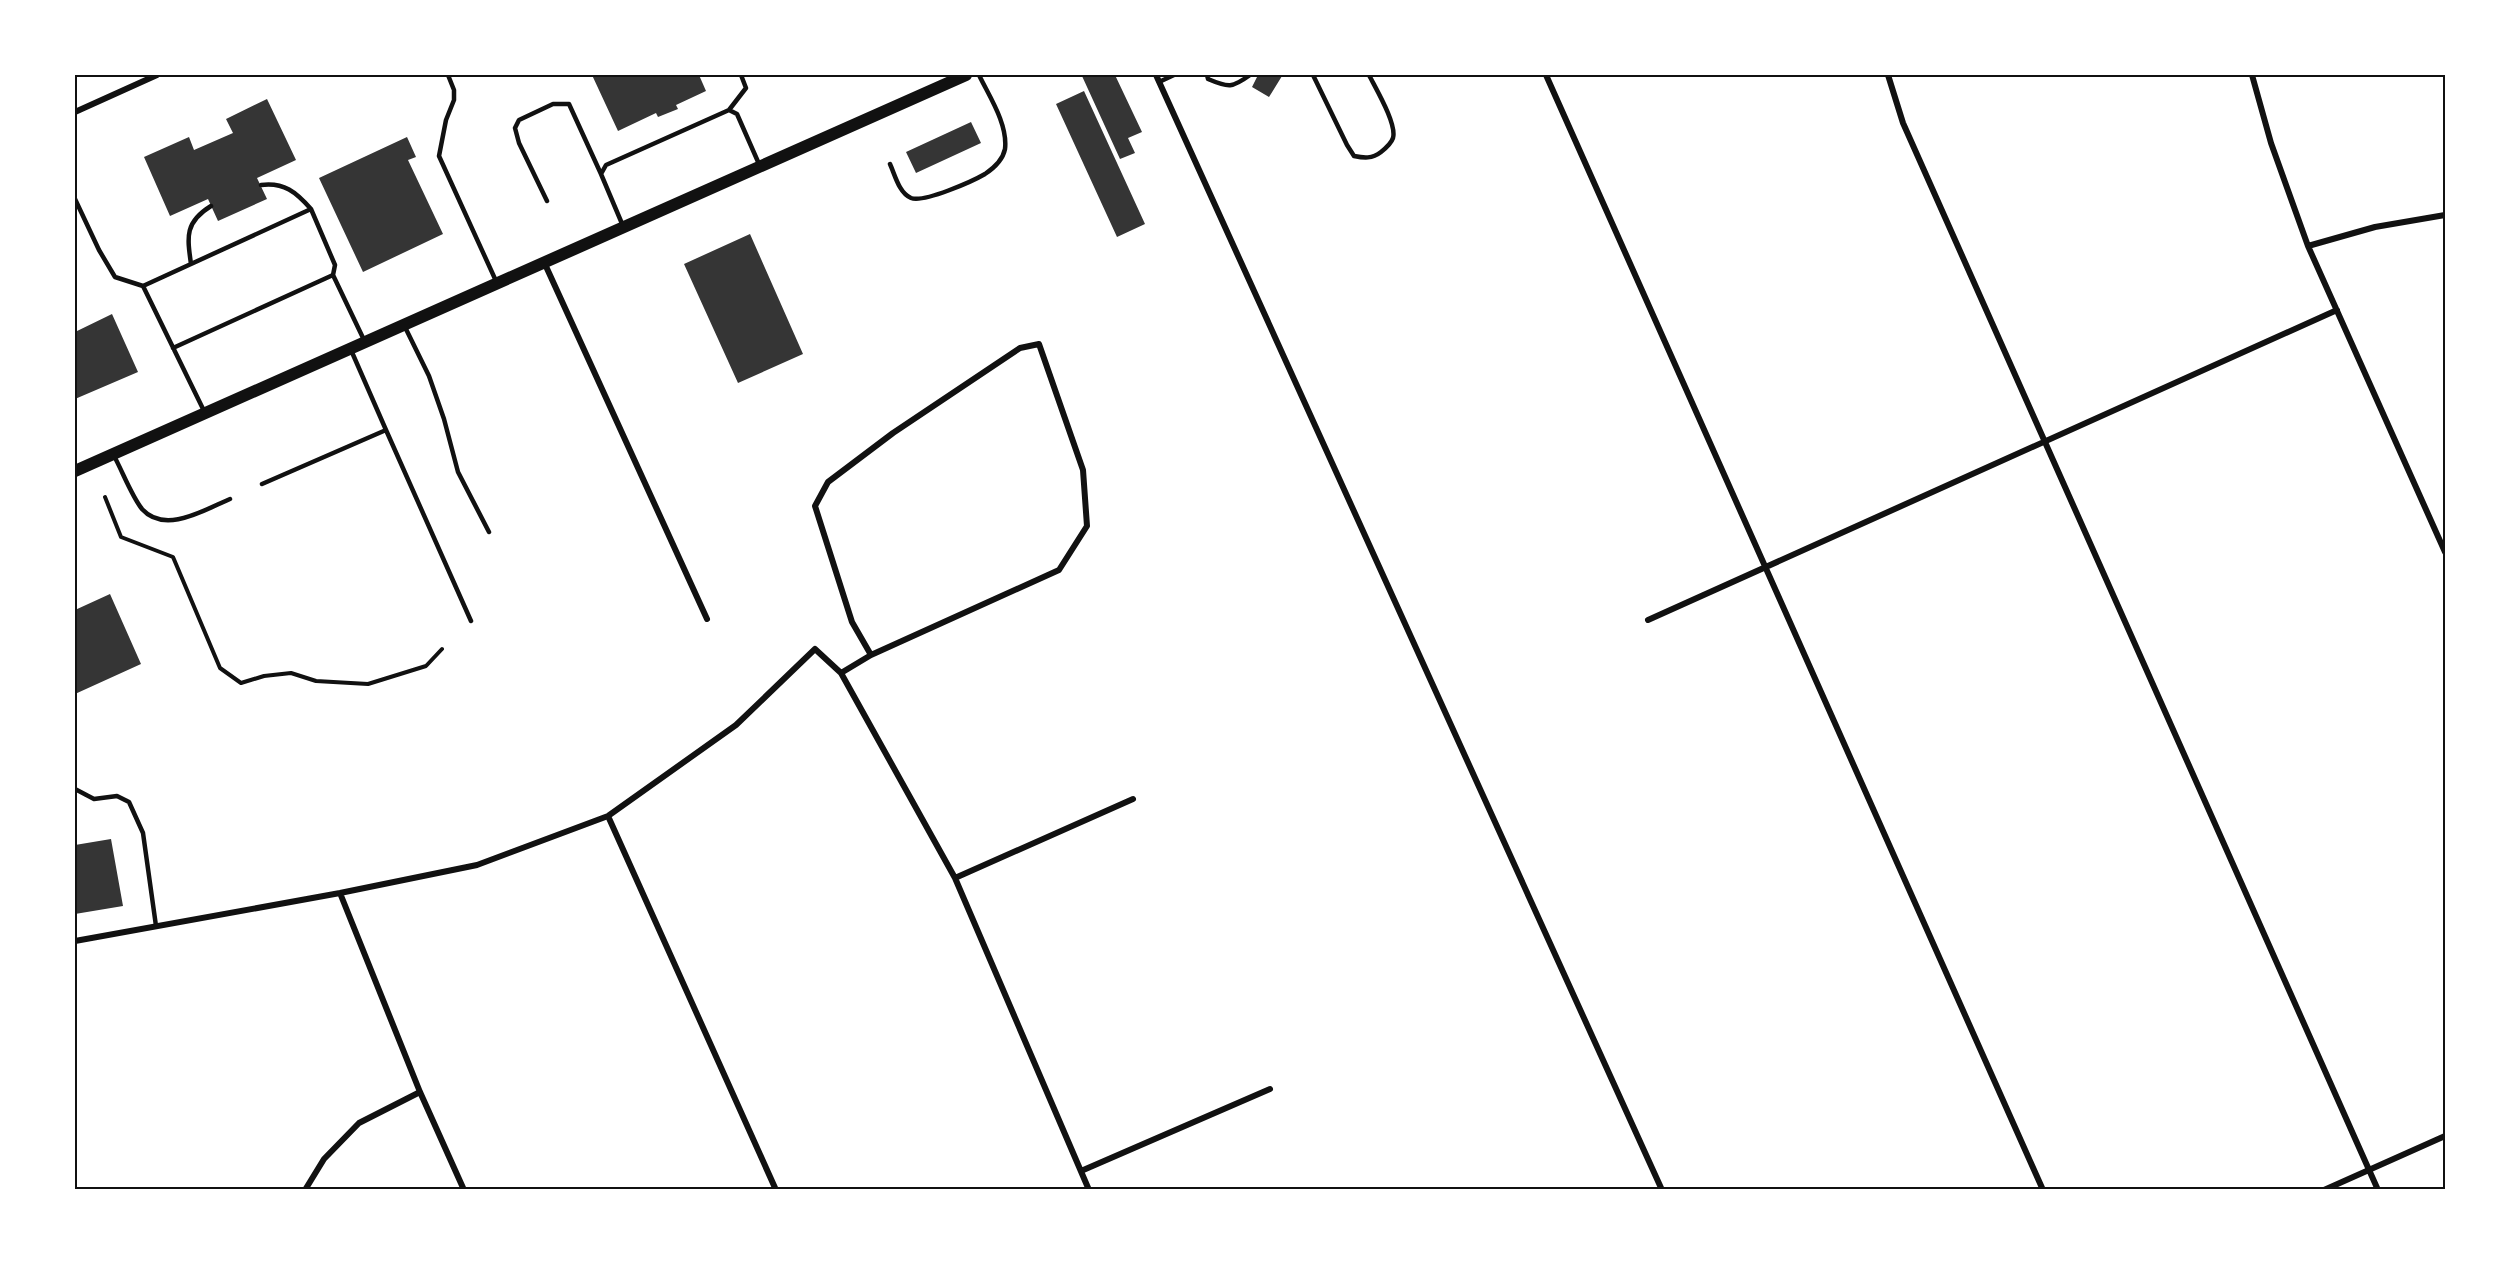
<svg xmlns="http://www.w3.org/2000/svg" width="2520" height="1265" font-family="'Noto Serif',serif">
<rect width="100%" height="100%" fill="#fff"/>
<path fill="#353535" d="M592 75H699L706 91 676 105 678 109 658 117 656 113 618 131Z
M1115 75 1142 132 1128 138 1135 153 1120 159 1082 76Z
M1258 75 1282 76 1269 97 1252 87Z
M1084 91 1145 224 1117 237 1056 104Z
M267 99 296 160 257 178 267 199 218 221 208 199 170 216 144 157 189 137 194 150 233 133 226 119Z
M971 122 981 143 916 173 906 152Z
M407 137 416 157 408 160 443 234 363 272 319 178Z
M750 234 803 354 738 383 684 264Z
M112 314 138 372 75 399V332Z
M110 594 141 664 75 694V610Z
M111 839 123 906 75 914V845Z"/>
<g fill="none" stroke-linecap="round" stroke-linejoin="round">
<path stroke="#111" stroke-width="4" d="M105 497 121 537 173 557 220 668 241 683 264 676 291 673 316 681 368 684 426 666 442 649"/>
<path stroke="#111" stroke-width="4.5" d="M448 75 454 90V100L446 120 439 156 496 281
M1207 75 1208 79C1229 88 1232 88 1250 75
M1313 75 1347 145 1354 156C1364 158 1372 159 1381 152 1386 148 1391 144 1393 138 1397 124 1376 89 1369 75
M1159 82 1174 75
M729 110 746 88 741 75
M890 164C895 175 899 193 911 198 924 203 973 181 985 174 994 168 1003 159 1005 149 1008 124 989 96 979 75
M261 185C284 182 296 192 311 209
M75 199 99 250 115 277 143 286 311 209 335 265 333 275 173 348
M547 201 519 143 515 128 519 120 553 104H569L601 174
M623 226 601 174 606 165 729 110 737 114 759 164
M191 264C187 236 185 222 211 206
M333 275 364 340
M143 286 205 413
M404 325 429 376 444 419 458 472 489 532
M386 430 471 621
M113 454C122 470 131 495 142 509 165 535 206 509 230 499
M262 484 386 430 351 350
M75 789 94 799 117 796 129 802 143 833 156 926"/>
<path stroke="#111" stroke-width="6" d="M1156 75 1662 1190
M1546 75 2043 1190
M1888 75 1903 123 2378 1190
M2252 75 2271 143 2308 246 2445 552
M75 112 157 75
M2308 246 2375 227 2445 215
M544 262 707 619
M1648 620 2337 310
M841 673 871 655 1059 570 1087 526 1083 470 1039 344 1020 348 893 433 828 482 815 506 852 622 871 655
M608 816 776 1190
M955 878 1133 799
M340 893 420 1092 464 1190
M75 941 340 893 477 865 608 816 736 725 815 649 841 673 955 878 1089 1190
M1081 1171 1270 1089
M305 1190 324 1159 359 1123 420 1092
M2324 1190 2445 1136"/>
<path stroke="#111" stroke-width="12" d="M75 471 966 75"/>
</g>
<rect width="2520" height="1265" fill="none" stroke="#ffffff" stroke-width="153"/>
<rect x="76" y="76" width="2368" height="1112" fill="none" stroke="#111" stroke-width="2"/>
</svg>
